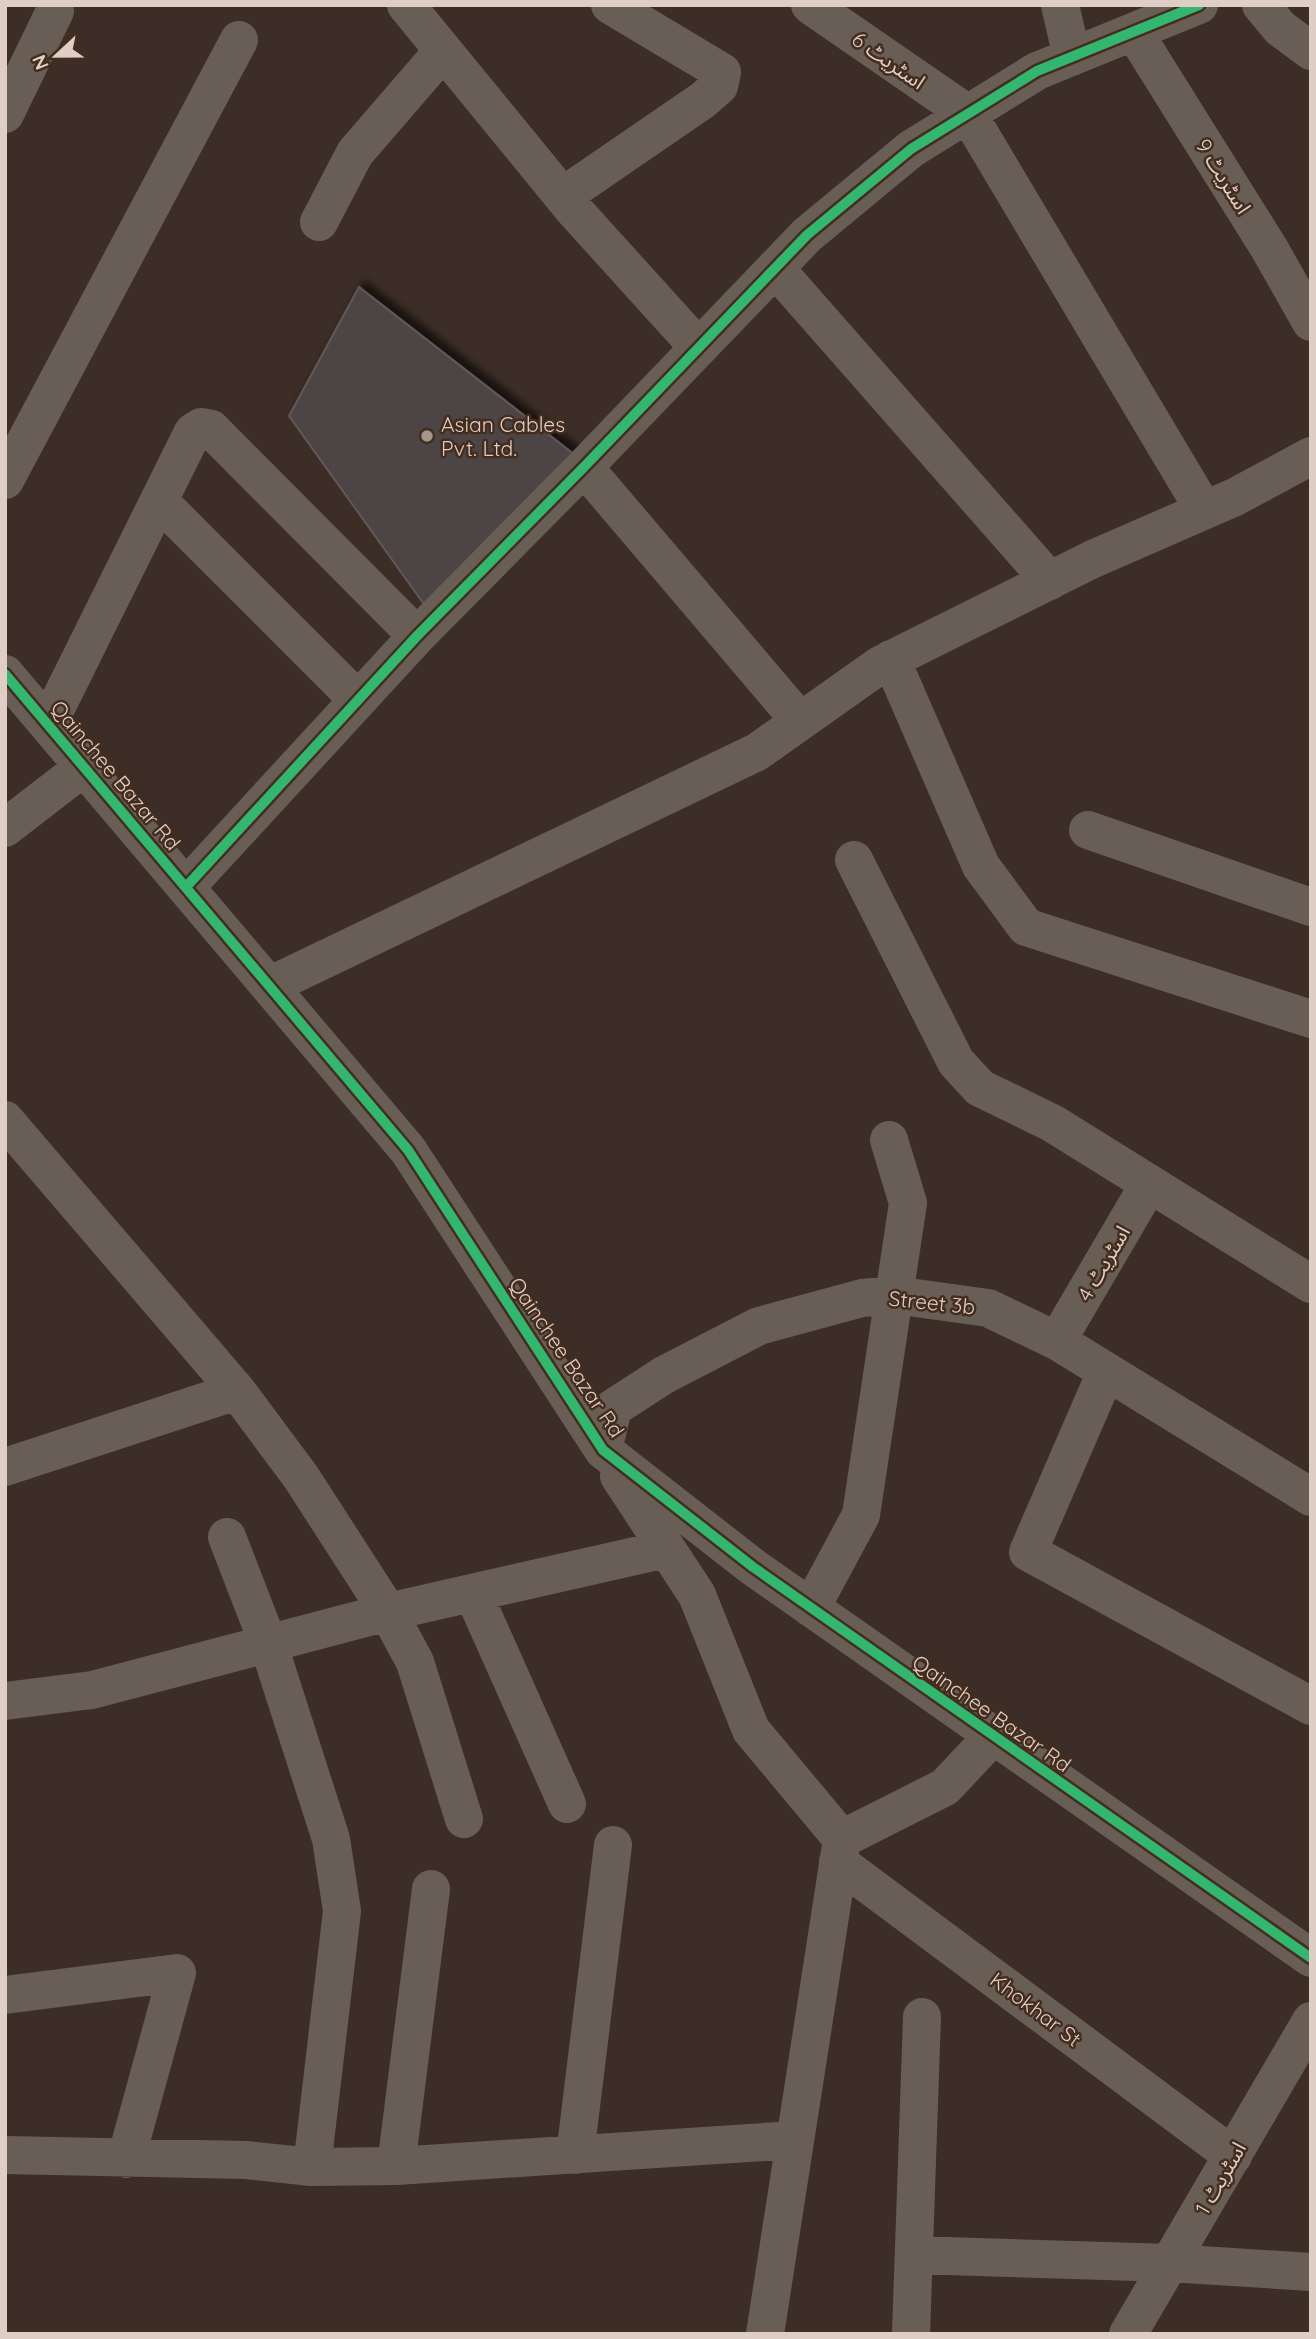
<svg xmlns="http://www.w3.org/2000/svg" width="1316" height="2339" font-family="Quicksand,'Noto Sans Arabic',sans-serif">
<defs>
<filter id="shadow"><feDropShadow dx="6" dy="-6" stdDeviation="3.5" flood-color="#0009"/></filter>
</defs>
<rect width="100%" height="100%" fill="#3c2e26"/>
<path fill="#4e4445" stroke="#625859" stroke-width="2" filter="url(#shadow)" d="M359 287 575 455 426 607 289 416Z"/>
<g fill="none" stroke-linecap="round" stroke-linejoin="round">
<path stroke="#695e56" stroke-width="38" d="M406 5 573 209 698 347
M810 5 968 114 1204 510
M1060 5 1072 57
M1261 5 1280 28 1311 51
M1134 32 1269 248 1311 322
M5 114 55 11
M563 196 703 100 719 86 722 72 610 5
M319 222 355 153 443 51
M775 268 1050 581
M584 467 800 721
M5 480 239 40
M159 501 358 700
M891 659 981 866 1026 927 1311 1019
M5 674 408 1150 603 1450 753 1567 1311 1958
M48 724 193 432 201 427 211 429 417 636
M5 828 84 767
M1088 830 1311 907
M854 860 956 1062 980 1088 1052 1123 1311 1284
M186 887 417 636 584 467 807 235 911 149 1037 71 1199 5
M269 986 757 752 880 665 1093 559 1235 497 1311 456
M5 1120 237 1391 301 1477 388 1612 415 1662 464 1819
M1057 1341 1149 1184
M1106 1372 1028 1552 1311 1706
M603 1450 613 1408 664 1375 759 1326 862 1298 894 1295 988 1308 1057 1341 1311 1497
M5 1467 237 1391
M619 1476 697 1595 751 1730 842 1839 765 2334
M227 1537 268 1643 331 1839 342 1911 312 2167
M473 1593 567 1804
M811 1608 861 1515 908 1203 889 1140
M5 1701 92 1690 388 1612 666 1549
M842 1839 945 1787 992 1737
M838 1862 1233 2156
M5 1995 177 1973 126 2159
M5 2155 246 2160 312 2167 396 2166 795 2140
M575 2155 613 1845
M396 2166 431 1889
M914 2255 1170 2263 1311 2272
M911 2334 922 2017
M1128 2334 1311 2021"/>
<defs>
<path id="cycleway" d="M5 674 408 1150 603 1450 753 1567 1311 1958
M186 887 417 636 584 467 807 235 911 149 1037 71 1199 5"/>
</defs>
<use href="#cycleway" stroke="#442c1e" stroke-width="15"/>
<use href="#cycleway" stroke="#33b770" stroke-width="10"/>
</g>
<circle fill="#a5968d" stroke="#442c1e" stroke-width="2.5" cx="427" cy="436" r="7"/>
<g text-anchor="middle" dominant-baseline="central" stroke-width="5" stroke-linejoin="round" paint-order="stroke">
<g font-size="21" fill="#decec5" stroke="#442c1e">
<text transform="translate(889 60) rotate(35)">اسٹریٹ 6</text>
<text transform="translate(1224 176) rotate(58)">اسٹریٹ 9</text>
<text transform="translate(116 775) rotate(50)">Qainchee Bazar Rd</text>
<text transform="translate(1103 1263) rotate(-60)">اسٹریٹ 4</text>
<text transform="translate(932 1302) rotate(6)">Street 3b</text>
<text transform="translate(567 1357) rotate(56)">Qainchee Bazar Rd</text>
<text transform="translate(992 1713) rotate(35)">Qainchee Bazar Rd</text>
<text transform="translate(1036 2009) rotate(37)">Khokhar St</text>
<text transform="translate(1220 2178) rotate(-60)">اسٹریٹ 1</text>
</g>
<g font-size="21" fill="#decec5" stroke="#442c1e" text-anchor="start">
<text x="441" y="424">Asian Cables<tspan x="441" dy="24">Pvt. Ltd.</tspan></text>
</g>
</g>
<rect width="1316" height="2339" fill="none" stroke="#decec5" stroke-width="14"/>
<g transform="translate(56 56) rotate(248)" stroke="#442c1e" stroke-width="5" paint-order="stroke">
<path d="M0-5L12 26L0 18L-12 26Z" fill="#decec5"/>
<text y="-10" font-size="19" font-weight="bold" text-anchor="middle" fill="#decec5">N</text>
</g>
</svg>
